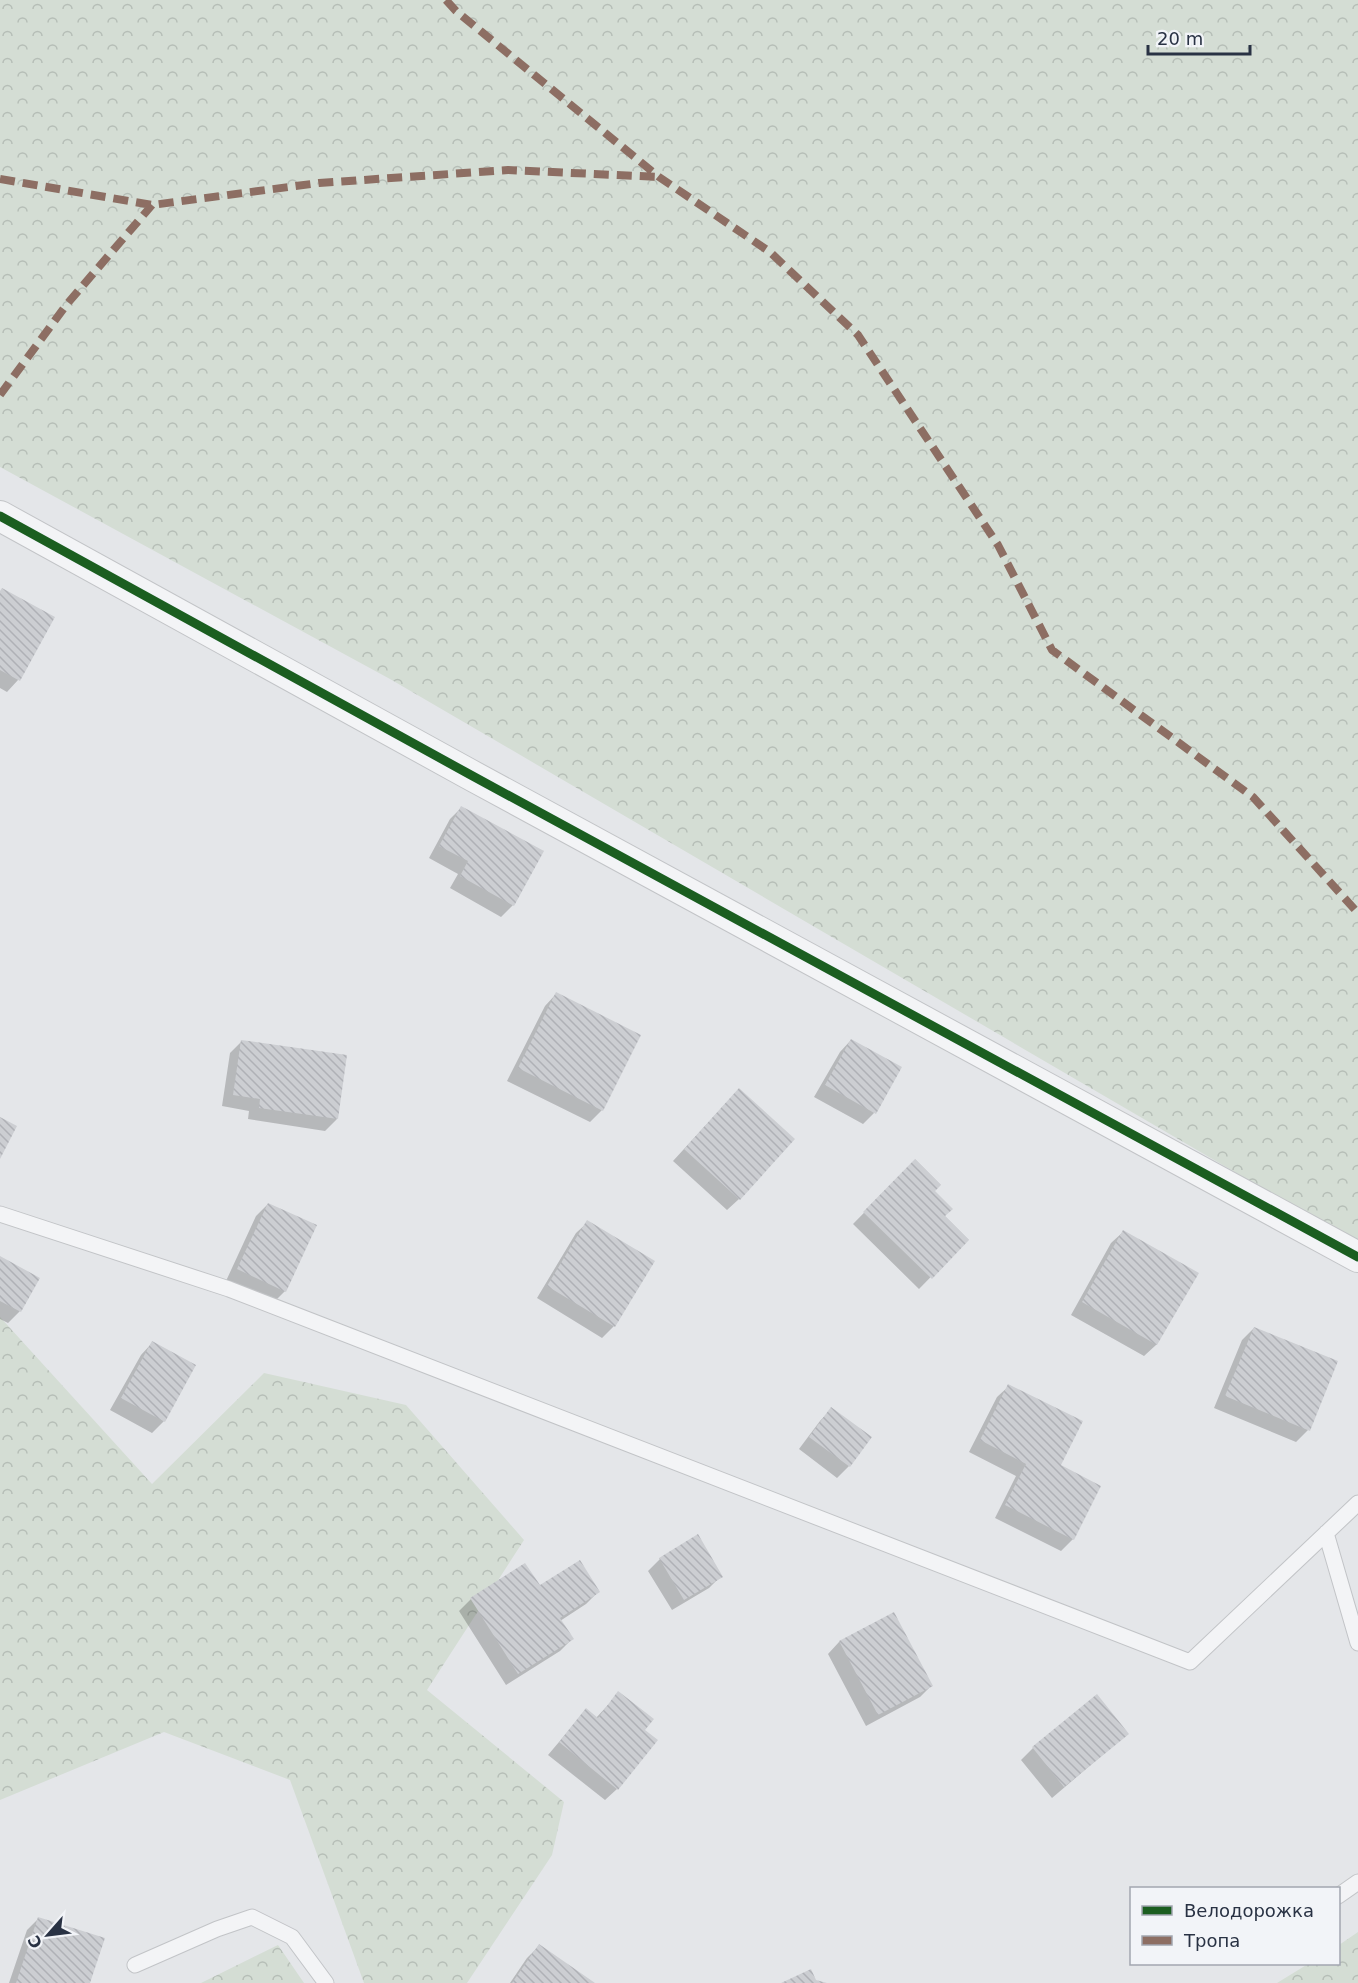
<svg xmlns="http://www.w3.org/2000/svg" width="1358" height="1983" font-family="'DejaVu Sans',sans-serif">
<defs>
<pattern id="forest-crowns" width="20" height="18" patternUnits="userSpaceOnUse" patternTransform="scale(1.5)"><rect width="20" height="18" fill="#d4ddd4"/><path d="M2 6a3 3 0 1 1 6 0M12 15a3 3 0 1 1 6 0" fill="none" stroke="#b6beb7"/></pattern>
<pattern id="building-back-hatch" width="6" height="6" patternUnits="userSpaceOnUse" patternTransform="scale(1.5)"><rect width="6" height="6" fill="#ccced2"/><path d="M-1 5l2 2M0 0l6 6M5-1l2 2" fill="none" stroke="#afb1b6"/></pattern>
</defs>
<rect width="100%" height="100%" fill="#e4e6e9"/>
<path fill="url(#forest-crowns)" d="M0 0H1358V1244L390 679 0 467Z
M0 1317 152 1484 264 1373 406 1405 524 1540 427 1690 564 1802 552 1855 467 1983H364L290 1780 164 1732 0 1800Z
M1358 1932V1983H1277L1308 1964H1338L1339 1945Z
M278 1945 304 1983H201Z"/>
<path fill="#0003" d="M0 592 53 618 18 680 7 692 0 688Z
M462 807 513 905 501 917 450 888 458 874 429 858 450 819Z
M556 994 602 1110 590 1122 507 1081 545 1006Z
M851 1040 874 1113 863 1124 814 1097 840 1052Z
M242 1041 337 1119 325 1131 248 1119 249 1111 222 1106 230 1053Z
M727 1102 739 1199 727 1210 673 1161Z
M915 1161 933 1191 943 1217 967 1240 919 1289 853 1224Z
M268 1204 285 1291 273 1303 226 1281 256 1216Z
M588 1222 614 1326 602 1338 537 1298 576 1233Z
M1123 1232 1197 1273 1156 1345 1144 1356 1071 1315 1111 1243Z
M0 1257 38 1278 20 1311 8 1323 0 1319Z
M1254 1328 1308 1430 1296 1442 1214 1408 1242 1340Z
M152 1343 164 1421 152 1433 110 1410 141 1355Z
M1009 1386 1059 1466 1073 1539 1061 1551 995 1518 1016 1476 969 1452 997 1397Z
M831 1409 870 1437 849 1466 837 1478 799 1449 820 1421Z
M660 1559 721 1576 709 1588 672 1610 648 1571Z
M539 1587 598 1592 586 1604 560 1621 572 1639 560 1651 506 1685 459 1611 471 1599Z
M893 1614 931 1686 920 1697 866 1726 828 1654 839 1642Z
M619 1693 643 1730 617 1789 605 1800 548 1755 586 1710 596 1718Z
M1127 1734 1052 1798 1021 1760 1033 1748Z
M39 1918 88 1983H9L27 1930Z
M539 1946 592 1983H510L527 1958Z"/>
<path fill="url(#building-back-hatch)" d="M2 588 55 617 20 681 0 670V591Z
M461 806 544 851 514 906 460 876 468 861 439 846Z
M556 992 641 1035 603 1111 518 1068Z
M851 1039 902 1067 876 1114 825 1085Z
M241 1040 347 1055 338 1119 259 1108 260 1099 233 1095Z
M739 1088 795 1139 740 1200 684 1149Z
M0 1117 17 1126 0 1159Z
M915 1159 941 1185 935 1191 953 1209 945 1216 969 1240 932 1279 863 1212Z
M268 1203 317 1225 286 1292 237 1269Z
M587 1220 655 1261 615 1327 547 1286Z
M1123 1230 1199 1273 1157 1345 1082 1302Z
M0 1256 40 1278 21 1312 0 1301Z
M1254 1327 1338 1361 1310 1431 1225 1396Z
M152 1341 196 1365 165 1422 121 1398Z
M1008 1384 1083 1421 1061 1465 1101 1486 1074 1540 1005 1505 1026 1464 980 1440Z
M831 1407 872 1437 850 1467 809 1437Z
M698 1534 723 1577 684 1600 659 1558Z
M580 1560 600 1592 560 1618 574 1639 518 1674 470 1598 525 1563 540 1585Z
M894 1612 933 1686 878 1715 839 1641Z
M618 1691 654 1719 645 1730 658 1740 618 1790 559 1742 586 1708 598 1718Z
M1097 1694 1129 1734 1064 1787 1032 1747Z
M38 1917 105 1938 90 1983H16Z
M539 1944 595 1983H512Z
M811 1969 816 1980 827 1983H781Z"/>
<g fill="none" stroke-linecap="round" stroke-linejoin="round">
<defs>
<path id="lane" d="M0 1214 229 1289 1190 1662 1358 1503
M1326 1533 1358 1643
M1338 1896 1358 1882
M135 1965 217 1929 252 1917 292 1937 326 1983"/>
<path id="street" d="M0 516 469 774 1358 1257"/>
</defs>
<use href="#lane" stroke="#c2c4c7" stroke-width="17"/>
<use href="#street" stroke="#c2c4c7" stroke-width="32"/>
<use href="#lane" stroke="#f3f4f6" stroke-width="15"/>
<use href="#street" stroke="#f3f4f6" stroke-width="30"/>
<path stroke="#8d6e63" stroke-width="8" stroke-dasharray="15 8" stroke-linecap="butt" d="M446 0 456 11 659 177 770 252 858 335 998 545 1052 650 1253 797 1358 913
M0 179 152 205 319 183 508 170 659 177
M0 395 67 304 152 205"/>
<defs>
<path id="cycleway" d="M0 516 469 774 1358 1257"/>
</defs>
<use href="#cycleway" stroke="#f2f4f8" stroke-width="13"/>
<use href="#cycleway" stroke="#1b5e20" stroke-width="9"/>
</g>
<rect x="1130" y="1887" width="210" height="78" fill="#f2f4f8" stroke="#a2a6b0" stroke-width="1.5"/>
<rect x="1142" y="1906" width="30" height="9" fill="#1b5e20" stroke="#a2a6b0" stroke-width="1.5"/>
<text x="1184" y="1917" font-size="18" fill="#293244">Велодорожка</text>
<rect x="1142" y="1936" width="30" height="9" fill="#8d6e63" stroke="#a2a6b0" stroke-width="1.5"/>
<text x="1184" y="1947" font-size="18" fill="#293244">Тропа</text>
<g transform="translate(48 1935) rotate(242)" stroke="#f2f4f8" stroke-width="4.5" paint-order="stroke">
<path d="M0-4.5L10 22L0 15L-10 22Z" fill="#293244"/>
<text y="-9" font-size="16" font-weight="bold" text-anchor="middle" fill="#293244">С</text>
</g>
<path d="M1148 45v9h102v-9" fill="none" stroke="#293244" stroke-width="3"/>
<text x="1157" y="45" font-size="18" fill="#293244" stroke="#f2f4f8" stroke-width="4.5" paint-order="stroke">20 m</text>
</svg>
